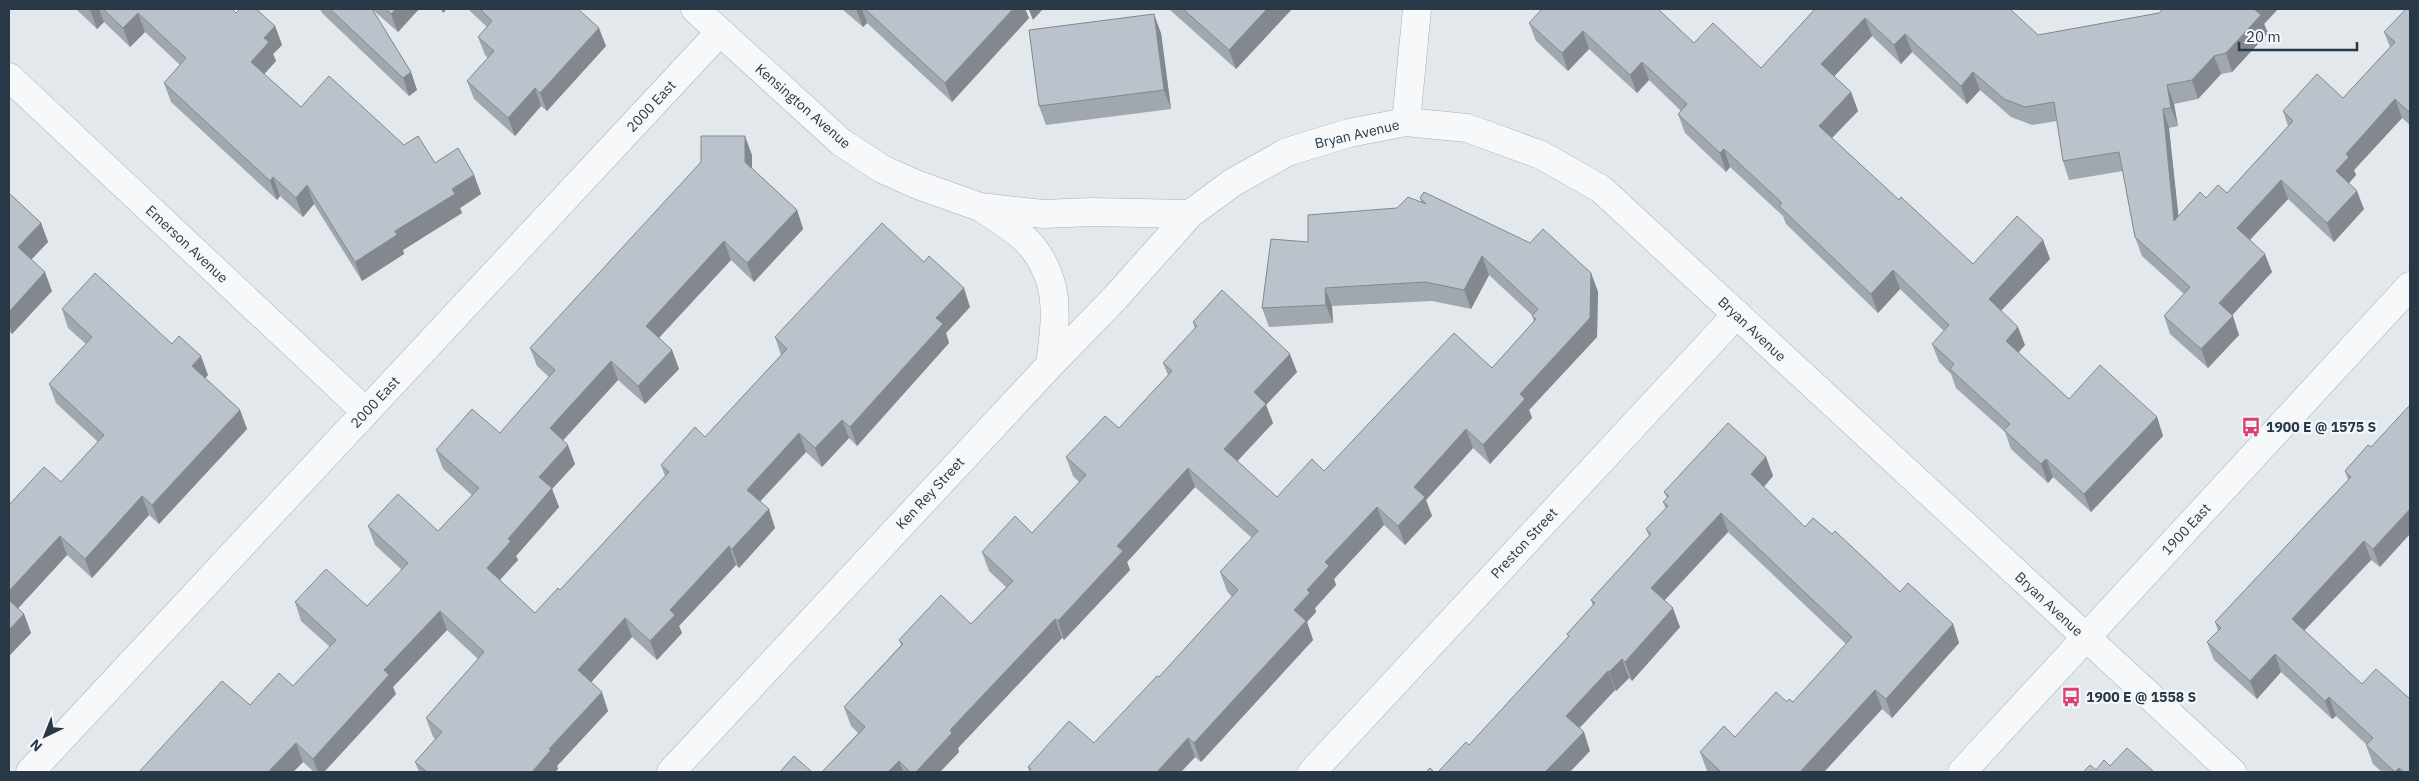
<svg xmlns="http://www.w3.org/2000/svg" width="2419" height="781" font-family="'IBM Plex Sans',sans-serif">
<rect width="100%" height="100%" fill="#e3e8ed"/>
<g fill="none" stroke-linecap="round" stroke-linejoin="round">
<defs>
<path id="street" d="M695 9 841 142 882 169 918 185 980 207 1043 214 1091 212 1190 214
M9 77 366 412
M1406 122 1417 9
M982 208C996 218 1016 229 1028 242 1062 280 1056 318 1050 365
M30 772 720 32
M671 772 1050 365 1115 298 1190 214 1232 183 1287 152 1349 133 1406 122 1467 128 1541 155 1601 189 2232 772
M1312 772 1737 314
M1962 772 2410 286"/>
</defs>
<use href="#street" stroke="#a7b0b8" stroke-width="29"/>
<use href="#street" stroke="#f7f8fa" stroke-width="28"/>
</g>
<path fill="#a0a7af" d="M76 9H232L236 13 275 26 282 45 273 54 276 61 264 74 301 107 404 145 435 163 474 175 481 194 460 208 462 213 403 250 404 254 362 281 314 204 303 217 280 196 277 200 171 102 164 83 180 65 145 32 130 47 104 22 97 29Z
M320 9H419L398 32 373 10 411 72 417 90 409 96 322 13Z
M468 9H578L606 46 547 111 541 106 515 136 474 99 467 81 488 58 485 55 478 37 487 27Z
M842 9H1025L1029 18 952 102 867 23 863 27Z
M1169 9H1292L1236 69Z
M1815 9 2038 35 2159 13 2163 9H2278L2264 24 2268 33 2232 72 2221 74 2198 99 2174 104 2178 126 2169 128 2178 216 2206 198 2227 193 2288 126 2283 111 2343 98 2390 47 2384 32 2410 9V125L2402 118 2354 170 2356 175 2349 183 2364 209 2334 242 2288 199 2250 240 2272 272 2232 315 2239 335 2208 368 2170 334 2164 316 2184 294 2142 256 2135 237 2123 171 2069 180 2063 161 2057 121 2032 125 2011 117 1980 90 1967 104 1912 52 1901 64 1872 36 1834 76 1851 92 1858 111 1832 138 1899 200 1973 264 2043 240 2050 259 2001 311 2025 345 2018 352 2069 399 2157 417 2163 436 2091 512 2053 477 2048 483 2011 449 2005 432 1956 388 1951 374 1939 362 1932 344 1944 331 1900 289 1878 313 1786 224 1783 216 1730 167 1726 172 1685 133 1678 114 1681 111 1649 80 1637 93 1589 49 1568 71 1536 41 1529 23 1694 43 1761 68Z
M1161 33 1171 109 1046 125 1039 106Z
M752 155V168L797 210 803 229 754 282 731 260 659 338 672 350 679 369 645 404 618 380 563 440 575 464 552 489 559 507 516 556 518 560 500 580 535 613 560 590 665 476 661 465 705 437 781 355 775 337 970 307 946 333 949 343 857 446 849 438 822 467 806 452 760 501 775 528 739 568 736 565 679 626 682 633 657 660 632 637 591 682 608 711 557 766 558 769 555 772H419L415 762 435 739 433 737 426 718 478 659 447 630 393 687 396 694 324 772H314L303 762 293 772H140V771L250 705 293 686 330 647 301 621 295 602 367 606 402 570 375 545 368 526 438 531 472 495 443 469 436 450 500 433 549 377 537 366 530 348Z
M9 193 41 223 48 242 31 260 52 291 12 334 9 331Z
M1420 198 1591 273 1598 292 1597 337 1529 410 1532 418 1490 464 1473 448 1426 500 1432 516 1405 545 1384 525 1334 579 1336 585 1315 608 1316 612 1307 622 1313 640 1201 762 1195 757 1181 772H1028L1029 771 1028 767 1094 743 1159 677 1232 597 1227 591 1220 572 1252 538 1195 487 1127 562 1130 570 1064 640 1062 638 958 748 959 752 940 772H822L858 733 851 726 844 707 901 645 899 640 971 624 1006 587 989 571 982 552 1032 533 1079 482 1073 476 1066 457 1119 428 1168 375 1163 363 1195 329 1193 322 1297 372 1266 405 1273 423 1237 461 1277 497 1324 471 1492 368 1534 322 1532 315 1489 275 1471 309 1432 301 1332 306 1333 323 1269 327 1262 308 1308 242 1397 208 1421 202Z
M62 309 172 344 208 375 205 378 240 410 247 429 159 524 149 515 92 578 67 555 18 608 24 614 31 633 9 656V505L61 482 98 442 56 403 49 384 86 344 68 328Z
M2368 445 2380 567 2371 560 2304 631 2410 772H2382L2373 764 2366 745H2367L2336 716 2332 719 2281 672 2257 699 2214 660 2207 642 2218 631 2215 622 2348 480 2345 471Z
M1766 457 1773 476 1764 487 1805 527 1832 534 1900 592 1953 624 1959 643 1892 718 1882 709 1824 772H1708L1707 771 1700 752 1735 737 1787 702H1793L1846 644 1728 532 1664 601 1680 627 1632 681 1629 678 1616 691 1615 690 1579 728 1590 751 1469 745 1568 637 1567 634 1593 606 1591 600 1649 536 1646 529 1666 509 1663 502 1667 498 1664 492Z"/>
<path fill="#82888e" d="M91 9H99L104 22 97 29 90 10Z
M396 9H419L398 32 391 14Z
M441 9H447L443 13Z
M856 9H862L867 23 863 27Z
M1013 9H1025L1029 18 952 102 945 83Z
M1030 9H1043L1033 20 1029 10Z
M1267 9H1292L1236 69 1229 50Z
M2254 9H2278L2264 24 2268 33 2232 72 2226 53Z
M138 13 145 32 130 47 123 28Z
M1154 14 1161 33 1171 109 1164 90Z
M1865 18 1872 36 1828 83 1821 64Z
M275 26 282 45 273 54 276 61 258 81 251 62 264 38Z
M599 28 606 46 547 111 540 93Z
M1583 31 1589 49 1568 71 1562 53Z
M1905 34 1912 52 1901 64 1894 45Z
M2214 56 2221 74 2198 99 2192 80Z
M1642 62 1649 80 1637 93 1630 75Z
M411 72 417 90 409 96 403 78Z
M1973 72 1980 90 1967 104 1961 86Z
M2167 85 2174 104 2178 126 2171 108Z
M535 88 541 106 515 136 508 118Z
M1851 92 1858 111 1826 144 1819 126Z
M2395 99 2402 118 2354 170 2356 175 2343 190 2336 171 2346 154Z
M2163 109 2169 128 2181 239 2174 221Z
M745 136 752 155V180L745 162Z
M1724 149 1730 167 1726 172 1720 153Z
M474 175 481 194 460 208 462 213 403 250 404 254 362 281 355 262 452 189Z
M273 177 280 196 277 200 270 181Z
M2281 180 2288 199 2244 246 2237 228Z
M307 185 314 204 303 217 296 198Z
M2357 191 2364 209 2334 242 2327 223Z
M797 210 803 229 754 282 747 263Z
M41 223 48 242 25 266 18 247Z
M2043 240 2050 259 1995 317 1989 299Z
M724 241 731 260 652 345 646 326Z
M2265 254 2272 272 2226 322 2219 303Z
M1482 256 1489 275 1471 309 1464 290Z
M1893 270 1900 289 1878 313 1871 294Z
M45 272 52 291 12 334 9 324V312Z
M1591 273 1598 292 1597 337 1529 410 1532 418 1490 464 1483 445 1520 394Z
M964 288 970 307 946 333 949 343 857 446 850 427 936 318Z
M1325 288 1332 306 1333 323 1326 305Z
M2233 316 2239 335 2208 368 2201 349Z
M2018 327 2025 345 2013 359 2006 341Z
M672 350 679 369 645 404 638 386Z
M1290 354 1297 372 1266 405 1273 423 1231 468 1224 449 1254 392Z
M201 356 208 375 199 385 192 366Z
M611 361 618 380 557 447 550 428Z
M240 410 247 429 159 524 152 505Z
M2157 417 2163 436 2091 512 2084 494Z
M842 420 849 438 822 467 815 448Z
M1466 429 1473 448 1426 500 1432 516 1405 545 1398 526 1414 487Z
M799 433 806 452 754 508 747 490Z
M568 445 575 464 552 489 559 507 516 556 518 560 494 586 487 568 508 539 539 477Z
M1766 457 1773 476 1758 493 1751 474Z
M2046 459 2053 477 2048 483 2041 464Z
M1188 468 1195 487 1127 562 1130 570 1064 640 1058 621 1117 546Z
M142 496 149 515 92 578 85 559Z
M1377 507 1384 525 1334 579 1336 585 1315 608 1316 612 1307 622 1313 640 1201 762 1194 743 1294 610 1325 562Z
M769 509 775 528 739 568 732 549Z
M2410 509V534L2380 567 2373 549Z
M1721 513 1728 532 1658 607 1651 588Z
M60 536 67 555 12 615 9 607V591Z
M2364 541 2371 560 2298 637 2292 619Z
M729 546 736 565 679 626 682 633 657 660 650 641 670 610Z
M1673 608 1680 627 1632 681 1625 662Z
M440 611 447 630 393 687 396 694 324 772H318L313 759 384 670Z
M24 614 31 633 9 656V630Z
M625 618 632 637 585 689 578 670Z
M1055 619 1062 638 958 748 959 752 940 772H916L950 730Z
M1953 624 1959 643 1892 718 1886 699Z
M2275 654 2281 672 2257 699 2250 681Z
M1622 659 1629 678 1616 691 1609 672Z
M1608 671 1615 690 1573 735 1566 716Z
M1875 690 1882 709 1824 772H1800Z
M602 692 608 711 557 766 558 769 555 772H532L549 749Z
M2329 697 2336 716 2332 719 2325 701Z
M1584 732 1590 751 1570 772H1545Z
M1188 738 1195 757 1181 772H1157Z
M296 743 303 762 293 772H268Z
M899 761 903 772H888Z
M2399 768 2401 772H2395Z"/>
<path fill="#bac2cb" stroke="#82888e" d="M103 9H232L236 13 240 9H256L275 26 264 38 269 42 251 62 301 107 329 76 404 145 418 136 435 163 458 148 474 175 452 189 455 194 395 231 397 235 355 262 307 185 296 198 273 177 270 181 164 83 186 58 138 13 123 28Z
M330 9H372L411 72 403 78Z
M386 9H396L391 14Z
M480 9H578L599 28 540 93 535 88 508 118 467 81 494 51 478 37 492 21Z
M865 9H1013L945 83Z
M1183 9H1267L1229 50Z
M1542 9H1658L1694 43 1713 23 1761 68 1815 9H2010L2038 35 2159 13 2163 9H2254L2261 15 2226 53 2214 56 2192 80 2167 85 2171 108 2163 109 2174 221 2200 192 2206 198 2218 185 2227 193 2293 121 2283 111 2317 74 2343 98 2395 42 2384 32 2406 9H2410V113L2395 99 2346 154 2349 157 2336 171 2357 191 2327 223 2281 180 2237 228 2265 254 2219 303 2233 316 2201 349 2164 316 2190 287 2135 237 2119 152 2063 161 2054 102 2025 107 2004 99 1973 72 1961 86 1905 34 1894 45 1865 18 1821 64 1851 92 1819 126 1899 200 1901 197 1973 264 2017 216 2043 240 1989 299 2018 327 2006 341 2069 399 2100 365 2157 417 2084 494 2046 459 2041 464 2004 430 2010 424 1950 369 1954 364 1932 344 1949 325 1893 270 1871 294 1779 206 1782 203 1724 149 1720 153 1678 114 1687 104 1642 62 1630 75 1583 31 1562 53 1529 23Z
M1154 14 1164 90 1039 106 1029 30Z
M701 136H745V162L797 210 747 263 724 241 646 326 672 350 638 386 611 361 550 428 568 445 539 477 552 488 508 539 511 541 487 568 535 613 558 588 560 590 669 472 661 465 695 427 705 437 787 349 775 337 882 223 924 262 929 256 964 288 936 318 943 324 850 427 842 420 815 448 799 433 747 490 769 509 732 549 729 546 670 610 675 615 650 641 625 618 578 670 602 692 549 749 551 750 532 772H427L415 762 442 732 426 718 484 652 440 611 384 670 389 675 313 759 296 743 268 772H141L140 771 222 681 250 705 279 673 293 686 336 640 295 602 326 569 367 606 408 563 368 526 398 494 438 531 479 488 436 450 472 409 500 433 555 370 530 348 701 162Z
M1424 192 1530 243 1543 229 1591 273 1590 318 1520 394 1525 399 1483 445 1466 429 1414 487 1425 497 1398 526 1377 507 1325 562 1329 566 1307 590 1310 593 1294 610 1306 621 1194 743 1188 738 1157 772H1028L1031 769 1028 767 1069 721 1094 743 1157 676 1159 677 1238 590 1220 572 1258 531 1188 468 1117 546 1123 551 1058 621 1055 619 950 730 952 733 916 772H910L899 761 888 772H822L865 727 844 707 903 644 899 640 941 595 971 624 1013 581 982 552 1015 516 1032 533 1086 475 1066 457 1105 416 1119 428 1172 371 1163 363 1197 326 1193 322 1222 290 1290 354 1254 392 1266 404 1224 449 1277 497 1312 459 1324 471 1454 333 1492 368 1536 319 1532 316 1538 309 1482 256 1464 290 1425 282 1325 288 1326 305 1262 308 1271 239 1308 242V215L1397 208 1408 197 1426 204 1420 198Z
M9 193 41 223 18 247 45 272 9 312Z
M95 273 172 344 179 336 201 356 192 366 240 410 152 505 142 496 85 559 60 536 9 591V505L44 467 61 482 104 435 49 384 92 337 62 309Z
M2409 406 2410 407V509L2373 549 2364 541 2292 619 2362 684 2376 669 2410 699V772H2404L2399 768 2395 772 2366 745 2373 738 2329 697 2325 701 2275 654 2250 681 2207 642 2221 628 2215 622 2351 477 2345 471 2368 445 2371 447Z
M1728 423 1766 457 1751 474 1805 527 1813 518 1832 534 1835 531 1900 592 1908 583 1953 624 1886 699 1875 690 1800 772H1721L1700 752 1724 726 1735 737 1776 692 1787 702 1789 699 1793 702 1852 637 1721 513 1651 588 1673 608 1625 662 1622 659 1609 672 1608 671 1566 716 1584 732 1545 772H1438L1466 742 1469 745 1569 636 1567 634 1595 603 1591 600 1651 534 1646 529 1668 506 1663 502 1669 496 1664 492Z
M9 600 24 614 9 630Z
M2127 748 2154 772H2083L2090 765 2096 770 2104 760 2110 766Z
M794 756 812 772H780Z
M1430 768 1434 772H1426Z"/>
<defs>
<symbol id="bus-bare" viewBox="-9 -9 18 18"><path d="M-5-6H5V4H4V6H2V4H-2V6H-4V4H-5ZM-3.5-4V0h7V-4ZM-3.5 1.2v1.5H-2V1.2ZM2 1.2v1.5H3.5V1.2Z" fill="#dc3e6d" stroke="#f3f7f9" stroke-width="2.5" paint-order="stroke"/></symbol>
</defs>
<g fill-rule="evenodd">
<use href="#bus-bare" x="2237" y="413" width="28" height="28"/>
<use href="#bus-bare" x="2057" y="683" width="28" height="28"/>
</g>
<g text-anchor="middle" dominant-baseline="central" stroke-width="4.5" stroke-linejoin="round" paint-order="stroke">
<g font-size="14" fill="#293847" stroke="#f3f7f9">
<text transform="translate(651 106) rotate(-47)">2000 East</text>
<text transform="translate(803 106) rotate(41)">Kensington Avenue</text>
<text transform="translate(1357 134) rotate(-13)">Bryan Avenue</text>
<text transform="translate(187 244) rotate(43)">Emerson Avenue</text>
<text transform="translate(1752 329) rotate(43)">Bryan Avenue</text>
<text transform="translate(375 402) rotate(-47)">2000 East</text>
<text transform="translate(930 493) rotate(-47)">Ken Rey Street</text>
<text transform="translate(2186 529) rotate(-47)">1900 East</text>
<text transform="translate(1524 543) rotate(-47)">Preston Street</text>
<text transform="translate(2049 604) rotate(43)">Bryan Avenue</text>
</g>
<g font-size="14" font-weight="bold" fill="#293847" stroke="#f3f7f9" text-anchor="start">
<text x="2266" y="427">1900 E @ 1575 S</text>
<text x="2086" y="697">1900 E @ 1558 S</text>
</g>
</g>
<rect width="2419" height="781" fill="none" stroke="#293847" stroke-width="20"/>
<g transform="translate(45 736) rotate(223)" stroke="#f3f7f9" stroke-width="4" paint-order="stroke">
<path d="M0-4L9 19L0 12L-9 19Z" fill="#293847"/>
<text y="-8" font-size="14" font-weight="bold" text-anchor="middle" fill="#293847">N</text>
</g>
<path d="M2239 42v8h118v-8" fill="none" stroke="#293847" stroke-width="2.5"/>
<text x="2246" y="42" font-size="15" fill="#293847" stroke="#f3f7f9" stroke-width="4" paint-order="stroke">20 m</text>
</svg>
